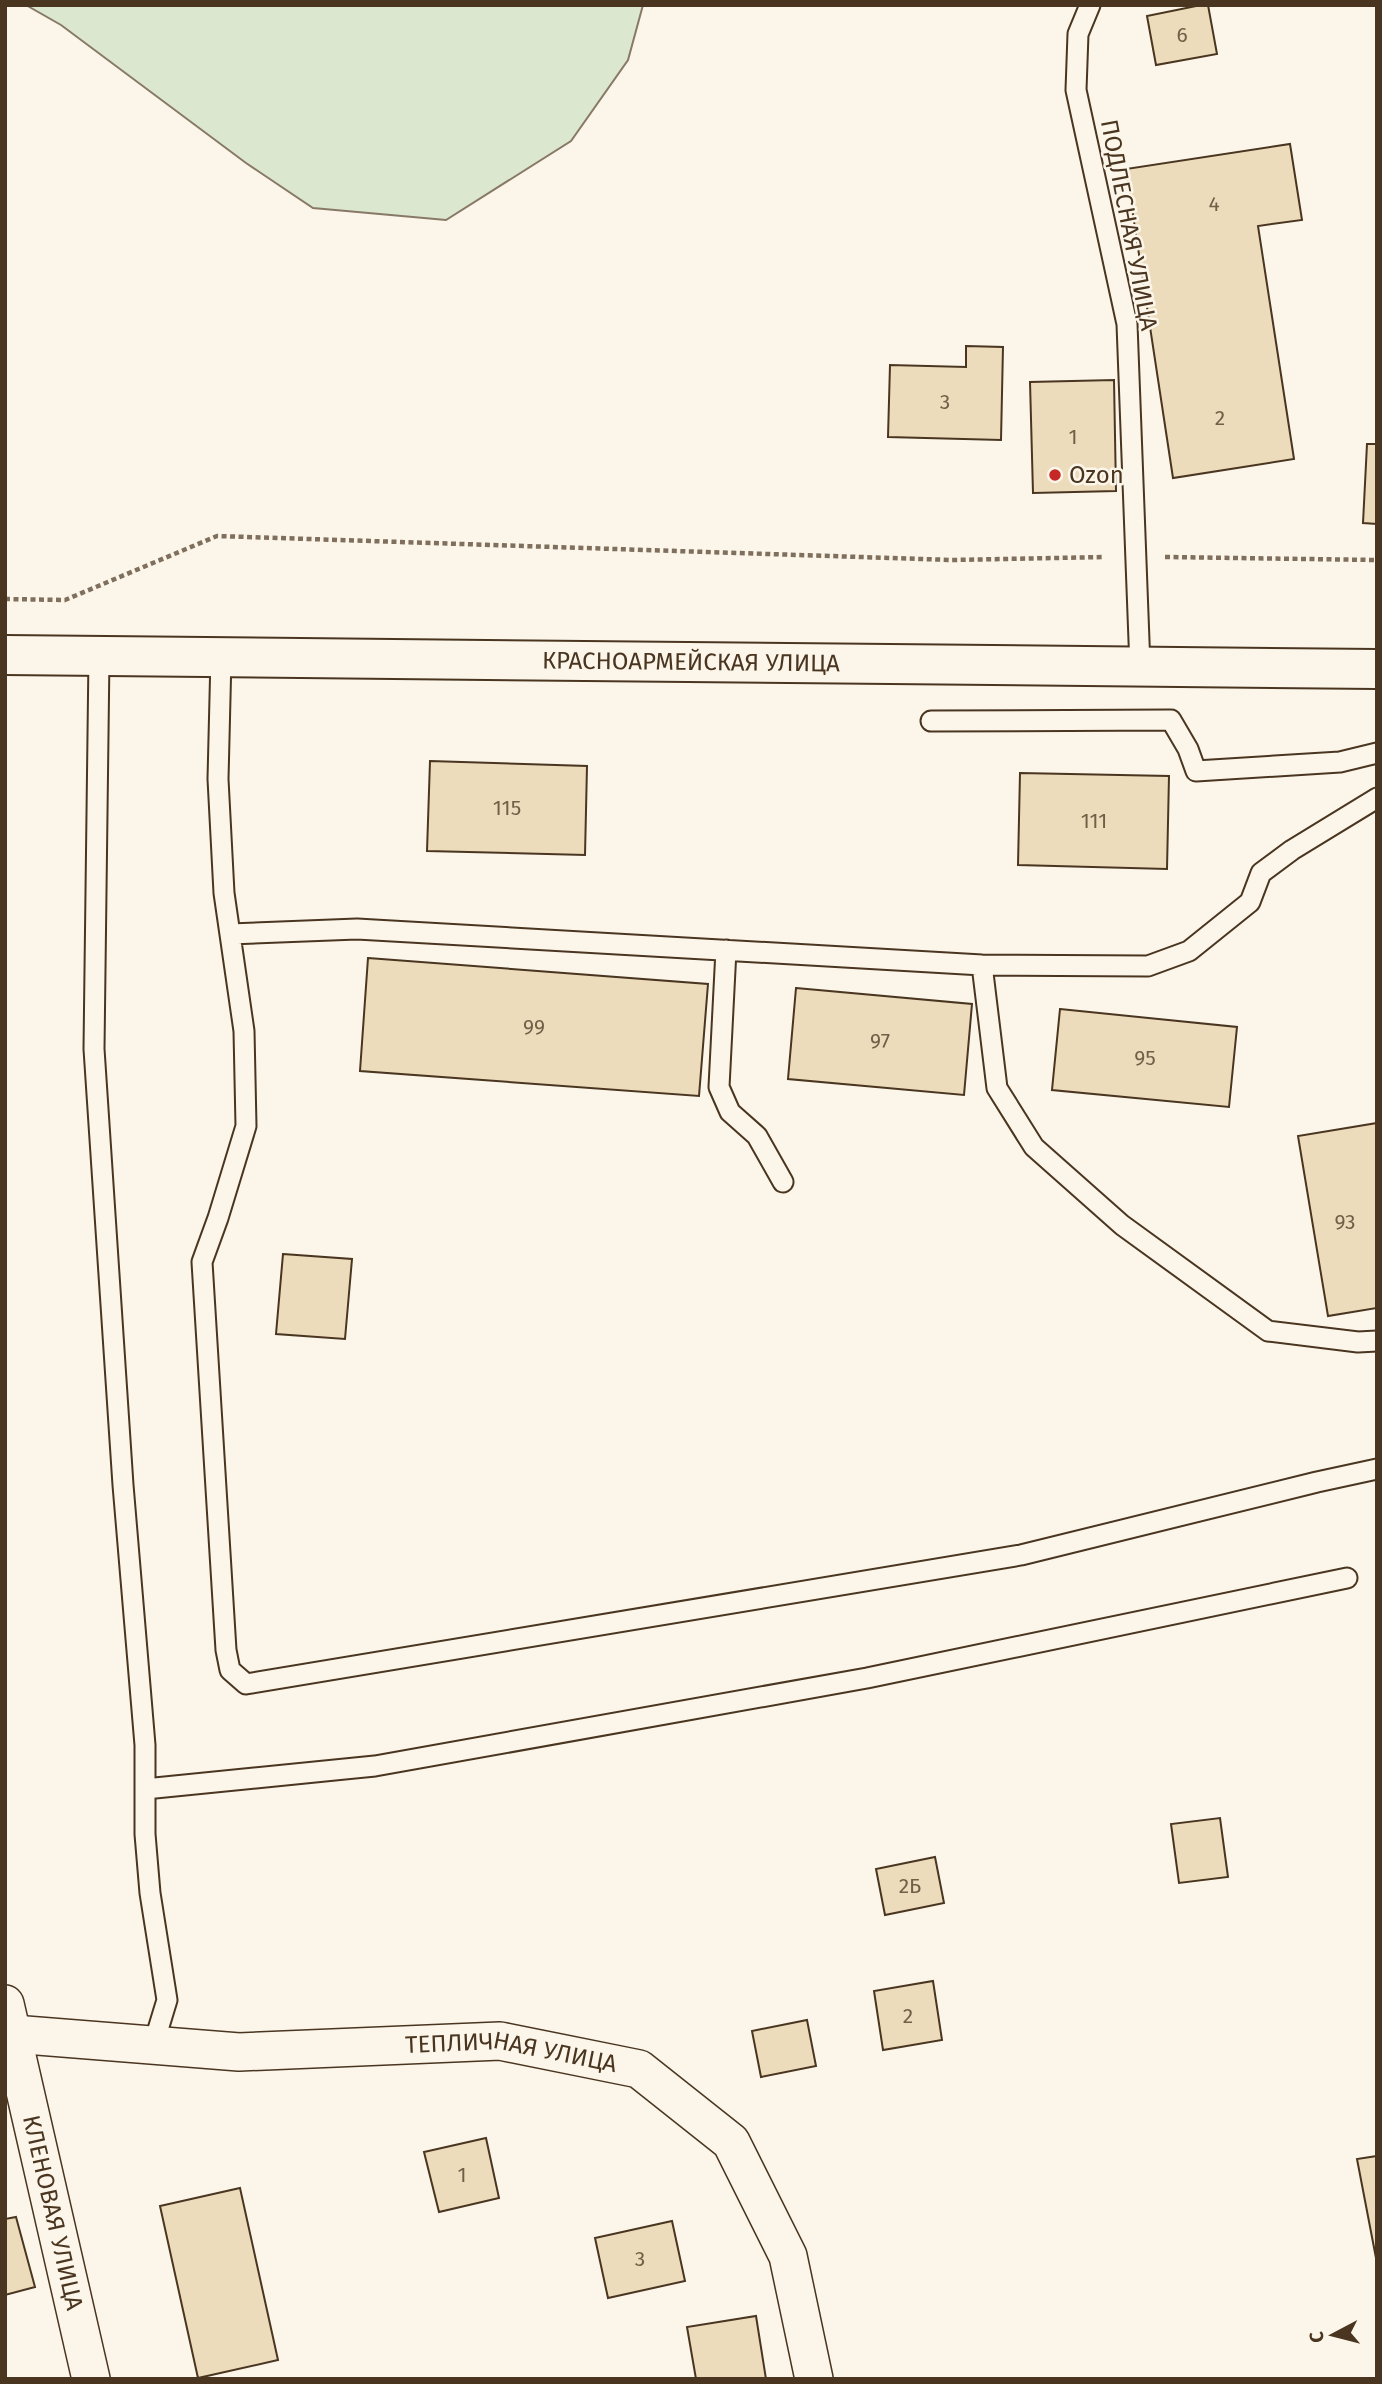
<svg xmlns="http://www.w3.org/2000/svg" width="1382" height="2384" font-family="'Fira Sans',sans-serif">
<rect width="100%" height="100%" fill="#fbf6e9"/>
<path fill="#dce7d0" stroke="#887966" stroke-width="2" d="M26 5H643L628 60 571 141 446 220 313 208 246 163 61 25Z"/>
<path fill="#ecdcbc" stroke="#4a3520" stroke-width="2" d="M1201 5H1208L1217 54 1156 65 1147 16Z
M1290 144 1302 220 1258 226 1294 459 1173 478 1126 169Z
M966 346 1003 347 1001 440 888 437 890 365 966 367Z
M1114 380 1116 491 1033 493 1030 382Z
M1367 444H1377V524L1363 523Z
M430 761 587 766 585 855 427 851Z
M1020 773 1169 776 1167 869 1018 865Z
M368 958 708 984 699 1096 360 1071Z
M796 988 972 1004 964 1095 788 1079Z
M1060 1009 1237 1027 1229 1107 1052 1090Z
M1377 1123V1308L1328 1316 1298 1136Z
M283 1254 352 1259 345 1339 276 1334Z
M1220 1818 1228 1877 1179 1883 1171 1824Z
M935 1857 944 1903 885 1915 876 1869Z
M933 1981 942 2040 883 2050 874 1991Z
M807 2020 816 2066 761 2077 752 2031Z
M486 2138 499 2198 439 2212 424 2152Z
M1377 2156V2258H1376L1357 2159Z
M240 2188 278 2360 198 2378 160 2206Z
M16 2217 35 2287 5 2295V2219Z
M672 2221 685 2281 608 2298 595 2238Z
M756 2316 766 2379H696L687 2327Z"/>
<g fill="none" stroke-linecap="round" stroke-linejoin="round">
<defs>
<path id="lane" d="M1090 5 1078 34 1076 90 1127 324 1140 667
M99 656 94 1049 123 1485 145 1745V1834L150 1893 167 2000 153 2046
M221 657 218 779 224 893 244 1031 246 1126 218 1218 202 1262 226 1650 230 1670 246 1684 1021 1555 1317 1482 1377 1469
M931 721 1171 720 1188 749 1196 771 1340 762 1377 753
M230 934 357 929 982 965 1148 966 1189 951 1250 902 1261 873 1292 850 1377 798
M726 950 719 1087 730 1112 757 1136 783 1182
M982 965 997 1088 1034 1147 1122 1225 1268 1331 1358 1342 1377 1341
M145 1789 375 1766 867 1678 1347 1578"/>
<g id="street">
<path id="s1" d="M5 2004 91 2379"/>
<path id="s2" d="M13 2034 239 2052 500 2041 639 2069 731 2142 788 2256 814 2379"/>
</g>
<g id="secondary">
<path id="s3" d="M5 655 1377 669"/>
</g>
</defs>
<use href="#lane" stroke="#4a3520" stroke-width="23"/>
<use href="#street" stroke="#4a3520" stroke-width="40"/>
<use href="#secondary" stroke="#4a3520" stroke-width="42"/>
<path stroke="#7f6f5c" stroke-width="4.5" stroke-dasharray="5 3.5" stroke-linecap="butt" d="M1165 557 1377 560
M5 599 65 600 217 536 952 560 1104 557"/>
<use href="#lane" stroke="#fbf6e9" stroke-width="19"/>
<use href="#street" stroke="#fbf6e9" stroke-width="37"/>
<use href="#secondary" stroke="#fbf6e9" stroke-width="38"/>
</g>
<circle fill="#c62828" stroke="#fbf6e9" stroke-width="2.5" cx="1055" cy="475" r="7"/>
<g text-anchor="middle" dominant-baseline="central" stroke-width="5" stroke-linejoin="round" paint-order="stroke">
<g font-size="21" fill="#725f47">
<text x="1182" y="35">6</text>
<text x="1214" y="204">4</text>
<text x="945" y="402">3</text>
<text x="1220" y="418">2</text>
<text x="1073" y="437">1</text>
<text x="507" y="808">115</text>
<text x="1094" y="821">111</text>
<text x="534" y="1027">99</text>
<text x="880" y="1041">97</text>
<text x="1145" y="1058">95</text>
<text x="1345" y="1222">93</text>
<text x="910" y="1886">2Б</text>
<text x="908" y="2016">2</text>
<text x="462" y="2175">1</text>
<text x="640" y="2259">3</text>
</g>
<g font-size="24" fill="#4a3520" stroke="#fbf6e9">
<text transform="translate(1129 225) rotate(79)">ПОДЛЕСНАЯ УЛИЦА</text>
<text stroke="none"><textPath href="#s3" startOffset="686">КРАСНОАРМЕЙСКАЯ УЛИЦА</textPath></text>
<text stroke="none"><textPath href="#s2" startOffset="500">ТЕПЛИЧНАЯ УЛИЦА</textPath></text>
<text stroke="none"><textPath href="#s1" startOffset="214">КЛЕНОВАЯ УЛИЦА</textPath></text>
</g>
<g font-size="24" fill="#4a3520" stroke="#fbf6e9" text-anchor="start">
<text x="1069" y="475">Ozon</text>
</g>
</g>
<rect width="1382" height="2384" fill="none" stroke="#4a3520" stroke-width="14"/>
<g transform="translate(1333 2335) rotate(263)" stroke="#fbf6e9" stroke-width="5" paint-order="stroke">
<path d="M0-5L12 26L0 18L-12 26Z" fill="#4a3520"/>
<text y="-10" font-size="19" font-weight="bold" text-anchor="middle" fill="#4a3520">С</text>
</g>
</svg>
